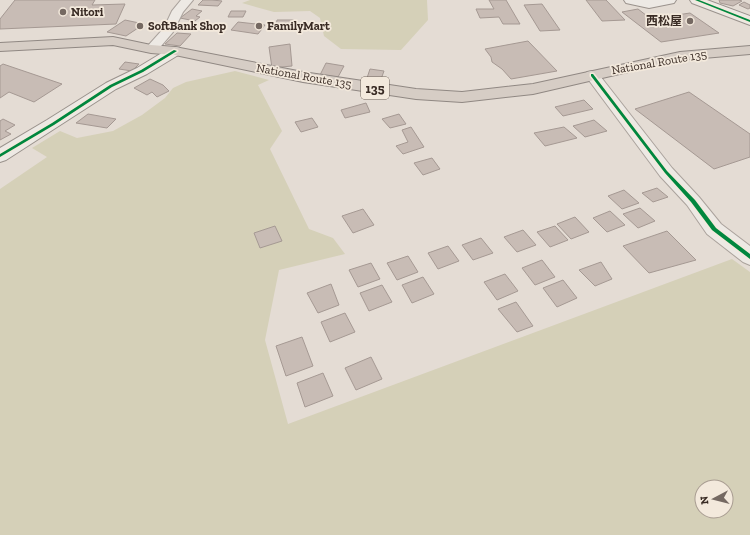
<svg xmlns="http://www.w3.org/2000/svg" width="750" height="535" font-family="'Zilla Slab','Noto Sans JP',serif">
<rect width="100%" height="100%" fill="#e4dcd4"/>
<path fill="#d5d0b8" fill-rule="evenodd" d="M250 0H427L428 20 401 50 341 49 324 36 320 18 310 11 274 12 242 3Z
M235 71 269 80 258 85 282 131 270 149 309 229 333 238 345 254 279 270 265 340 288 424 732 259 750 272V535H0V189L47 157 32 148 60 131 77 138 113 131 142 115 165 98 173 88 186 82ZM702 487H726V511H702Z"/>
<path fill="#c8bcb5" stroke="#a59993" d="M15 0H95L92 5 125 4 116 24 0 29V19Z
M203 0H212L222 1 218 6 198 5Z
M489 0H506L520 24H503L499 17 480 18 476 9H494Z
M586 0H606L625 20 602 21Z
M719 0H739L742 1 733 6 720 3Z
M744 2 750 5V8L748 9 739 5Z
M542 4 560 30 540 31 524 5Z
M192 9 202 11 196 16 200 17 195 21 180 18Z
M638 9 651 19 690 13 719 33 661 42 622 12Z
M231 11H246L243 17H228Z
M125 20 144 24 126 36 107 32Z
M277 20H294L293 26 276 27Z
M238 22 265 25 258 34 231 30Z
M177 33 191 34 180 46 165 44Z
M528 41 557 71 511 79 502 69 492 62 491 57 485 49Z
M290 44 292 66 272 68 269 47Z
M125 62 139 64 132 71 119 69Z
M326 63 344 66 338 77 320 75Z
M3 64 62 84 34 102 9 92 0 98V66Z
M370 69 384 71 380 82 366 81Z
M150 79 163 85 169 91 157 97 152 92 147 95 134 88Z
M689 92 750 134V157L714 169 635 109Z
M584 100 593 109 563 116 555 107Z
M366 103 370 112 345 118 341 110Z
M88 114 116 119 107 128 76 123Z
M399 114 406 124 390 128 382 119Z
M312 118 318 127 301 132 295 122Z
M3 119 15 125 5 131 11 134 0 140V121Z
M594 120 607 131 585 137 573 126Z
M411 127 424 147 403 154 396 146 408 142 402 130Z
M564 127 577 138 545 146 534 133Z
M432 158 440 169 423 175 414 163Z
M657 188 668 197 653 202 642 193Z
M624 190 639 203 622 209 608 196Z
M640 208 655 221 638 228 623 214Z
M363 209 374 225 353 233 342 216Z
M610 211 625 225 607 232 593 218Z
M575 217 589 232 571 239 557 224Z
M275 226 282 241 260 248 254 233Z
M555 226 568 240 550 247 537 232Z
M523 230 536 245 517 252 504 237Z
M667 231 696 260 649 273 623 246Z
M481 238 493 253 473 260 462 245Z
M448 246 459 261 438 269 428 253Z
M408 256 418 272 397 280 387 263Z
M542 260 555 277 535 285 522 268Z
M601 262 612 279 595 286 579 270Z
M371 263 380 279 358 287 349 270Z
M505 274 518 291 497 300 484 282Z
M423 277 434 294 412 303 402 285Z
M563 280 577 298 557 307 543 288Z
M331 284 339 305 318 313 307 293Z
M382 285 392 302 369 311 360 293Z
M516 302 533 326 517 332 498 309Z
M345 313 355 332 330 342 321 322Z
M302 337 313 366 286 376 276 346Z
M371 357 382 379 356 390 345 368Z
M323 373 333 396 305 407 297 383Z"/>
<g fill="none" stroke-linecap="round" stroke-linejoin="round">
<defs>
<path id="street" d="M181 0H193L183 12 173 32 156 52H146L145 49 164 28 172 11Z
M592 71 597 72 672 168 699 197 721 224 750 246V265L743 262 707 234 687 205 660 176 585 75 587 72Z"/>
<path id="secondary" d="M624 0H676L674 3 649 8 626 3Z
M690 0H707L750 16V25L692 3Z
M175 47 180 48 182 51 180 54 147 74 116 89 6 160 0 162V148L47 120 106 83 137 68 170 48Z"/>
<path id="highway" d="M113 37 151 45 175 47 303 72 416 89 462 92 533 84 680 52 750 46V54L680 60 533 94 462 102 416 99 303 82 175 55 151 53 113 45 0 51V43Z"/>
</defs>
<use href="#street" stroke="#aaa29c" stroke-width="2"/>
<use href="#secondary" stroke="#9a928c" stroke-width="2"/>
<use href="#highway" stroke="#908883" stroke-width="2"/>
<use href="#street" fill="#ede9e4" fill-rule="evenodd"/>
<use href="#secondary" fill="#ede9e4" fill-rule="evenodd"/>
<use href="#highway" fill="#d6cdc5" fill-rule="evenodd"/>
<defs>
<path id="cycleway" d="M695 0H699L750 20V22Z
M174 50 177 51 143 72 112 87 54 125 0 157V154L52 123 110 85 141 70Z
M591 74H593L667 171 695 200 716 228 750 254V259L712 230 691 202 665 173 591 76Z"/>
</defs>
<use href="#cycleway" stroke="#f3e9dc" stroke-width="3"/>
<use href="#cycleway" fill="#00873e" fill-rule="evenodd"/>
</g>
<g fill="#756962" stroke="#f3e9dc" stroke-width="1.5">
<circle cx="63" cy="12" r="4"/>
<circle cx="690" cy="21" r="4"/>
<circle cx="140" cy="26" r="4"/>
<circle cx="259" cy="26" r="4"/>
</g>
<g text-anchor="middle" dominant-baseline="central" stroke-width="3.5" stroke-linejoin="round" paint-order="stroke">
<g font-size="12" font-weight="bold" fill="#392b24" stroke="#f3e9dc" text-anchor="start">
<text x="71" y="12">Nitori</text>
<text x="682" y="21" text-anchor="end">西松屋</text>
<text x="148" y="26">SoftBank Shop</text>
<text x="267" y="26">FamilyMart</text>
</g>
<g font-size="12" fill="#392b24" stroke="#f3e9dc">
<text transform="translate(659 62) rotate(-10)">National Route 135</text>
<text transform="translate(304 76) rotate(10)">National Route 135</text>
</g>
<rect fill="#f3e9dc" stroke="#71645b" stroke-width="1" x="361" y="77" width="28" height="22" rx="3"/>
<g font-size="13" font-weight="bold" fill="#392b24">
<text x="375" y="88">135</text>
</g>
</g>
<g transform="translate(714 499) rotate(263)"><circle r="19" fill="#f3e9dc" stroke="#a99d92"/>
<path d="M0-3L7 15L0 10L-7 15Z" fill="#756962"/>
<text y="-6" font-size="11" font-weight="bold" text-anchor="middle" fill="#392b24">N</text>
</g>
</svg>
